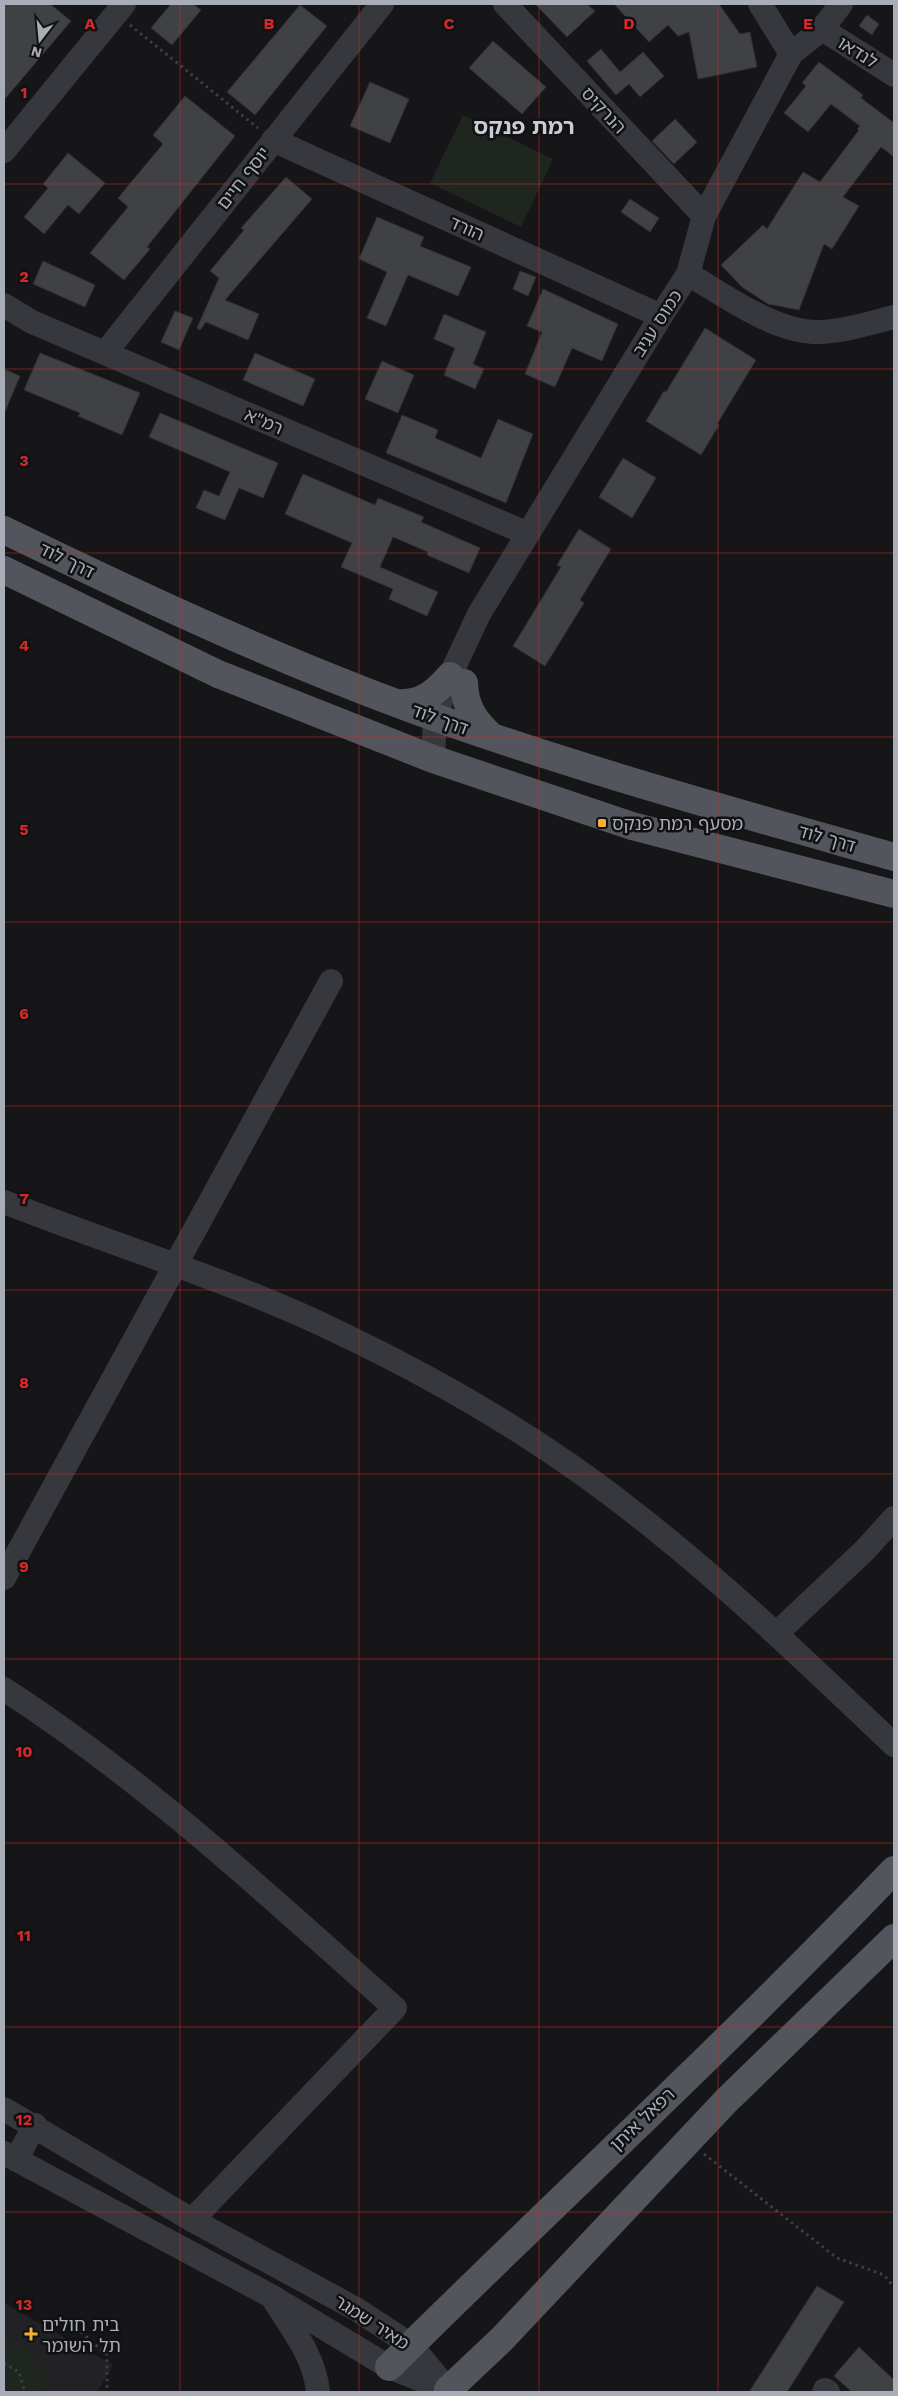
<svg xmlns="http://www.w3.org/2000/svg" width="898" height="2396" font-family="'Work Sans','Noto Sans Hebrew',sans-serif">
<rect width="100%" height="100%" fill="#161618"/>
<path fill="#222225" d="M4 2303 113 2365 97 2392H4Z"/>
<path fill="#1e261f" d="M463 115 553 159 521 227 430 183Z
M4 2335C29 2351 45 2359 46 2392H4Z"/>
<path fill="#404145" stroke="#303034" d="M4 4H50L71 21 4 100Z
M171 4H193L201 10 172 45 151 28Z
M535 4H587L595 11 567 37Z
M614 4H719L740 34 750 32 757 67 698 79 689 32 678 36 668 25 649 42Z
M300 5 327 26 255 115 227 92Z
M867 15 879 24 872 35 859 26Z
M493 41 546 87 522 114 469 68Z
M601 49 620 72 643 52 664 76 640 97 629 84 616 95 587 61Z
M819 62 863 95 861 98 894 123V157L881 147 843 197 859 206 832 249 824 244 799 310 768 304 742 287 721 265 763 225 767 229 803 172 820 182 859 130 857 129 860 126 831 104 808 132 784 113 806 86 802 83Z
M370 82 409 99 390 143 350 126Z
M185 96 235 136 147 247 150 249 124 280 90 253 128 207 118 198 163 144 153 135Z
M675 119 697 142 674 164 652 141Z
M68 153 105 183 79 214 68 205 44 234 24 217 48 188 43 184Z
M286 177 312 199 225 300 259 314 248 340 206 322 200 330 197 328 219 278 210 271 244 230 241 228Z
M630 199 659 218 650 232 621 212Z
M377 217 424 237 420 246 471 267 458 296 408 275 386 326 367 318 387 272 359 259Z
M43 261 95 285 85 307 33 284Z
M520 271 536 277 528 296 513 289Z
M543 289 618 324 602 361 572 348 555 387 525 374 542 332 527 326Z
M175 311 193 318 179 350 161 342Z
M444 314 486 332 473 364 484 369 475 389 444 375 455 348 434 339Z
M705 328 756 360 717 424 719 425 701 455 646 421 664 391 666 392Z
M40 353 140 393 122 435 78 416 80 413 24 390Z
M255 353 315 379 303 406 243 380Z
M382 361 414 375 398 413 365 399Z
M4 369 20 376 4 414Z
M160 413 278 463 263 498 239 488 225 520 196 508 204 490 219 496 230 472 149 437Z
M402 415 438 430 435 438 481 458 498 419 533 434 506 503 386 453Z
M623 458 656 478 632 518 599 497Z
M303 474 375 505 378 498 424 517 421 522 480 548 469 573 427 555 428 552 393 537 380 567 438 592 427 616 389 599 393 589 341 567 352 543 285 514Z
M579 529 611 549 580 600 584 603 545 666 513 646 561 567 557 565Z
M817 2286 844 2302 787 2392H749Z
M859 2347 894 2380V2392H852L834 2376Z"/>
<g fill="none" stroke-linecap="round" stroke-linejoin="round">
<path stroke="#3d3f44" stroke-width="3" stroke-dasharray="2.5 4" stroke-linecap="butt" d="M130 25 258 128
M704 2154 837 2258 884 2275 894 2287
M81 2332 107 2355V2392
M4 2363 19 2372 25 2392"/>
<path stroke="#37383d" stroke-width="24" d="M505 4 704 216
M760 4 791 54
M822 29 894 75
M273 140 661 316
M4 151 124 4
M688 274C726 296 775 333 820 332 845 331 870 323 894 317
M4 305 32 322 526 533
M105 353 382 4
M433 759 435 718 450 676 479 614 661 316 688 274 704 216 791 54 822 29 841 4
M4 1202C116 1246 231 1280 340 1333 447 1384 553 1447 646 1522 733 1591 814 1669 894 1745
M4 1578 331 981
M777 1633 865 1550 894 1518
M4 1689C146 1781 269 1896 395 2008L192 2220
M4 2109 192 2220 356 2309 411 2345 448 2390
M4 2153 271 2296 389 2367 447 2390
M16 2160 35 2125
M274 2300C292 2329 315 2357 318 2392
M824 2392 825 2390 828 2392"/>
<path stroke="#53555c" stroke-width="28" d="M4 530C150 601 297 669 451 723 597 774 746 815 894 857
M4 570 218 674 433 759 632 826 894 894
M464 683C465 707 474 721 492 737
M396 703C421 705 434 694 450 676
M389 2367C557 2200 731 2041 894 1870
M448 2390 502 2339 726 2101 894 1938"/>
</g>
<path fill="none" stroke="#d62828" stroke-width="1" stroke-opacity="0.55" d="M180 4V2392M359 4V2392M539 4V2392M718 4V2392M4 184H894M4 369H894M4 553H894M4 737H894M4 922H894M4 1106H894M4 1290H894M4 1474H894M4 1659H894M4 1843H894M4 2027H894M4 2212H894"/>
<g fill="#f2b134" stroke="#111113" stroke-width="2">
<rect x="597" y="818" width="10" height="10" rx="2.5"/>
<path d="M28.5 2326.5h5v5h5v5h-5v5h-5v-5h-5v-5h5z"/>
</g>
<g text-anchor="middle" dominant-baseline="central" stroke-width="5" stroke-linejoin="round" paint-order="stroke">
<g font-size="18" fill="#a8adb8" stroke="#111113">
<text transform="translate(858 52) rotate(32)">לנדאו</text>
<text transform="translate(604 110) rotate(47)">הנרקיס</text>
<text transform="translate(243 178) rotate(-52)">יוסף חיים</text>
<text transform="translate(467 228) rotate(24)">הורד</text>
<text transform="translate(657 323) rotate(-57)">כמוס עגיב</text>
<text transform="translate(264 421) rotate(23)">רמ"א</text>
<text transform="translate(67 560) rotate(26)">דרך לוד</text>
<text transform="translate(440 719) rotate(20)">דרך לוד</text>
<text transform="translate(827 838) rotate(16)">דרך לוד</text>
<text transform="translate(642 2119) rotate(-44)">רפאל איתן</text>
<text transform="translate(372 2322) rotate(33)">מאיר שמגר</text>
</g>
<g font-size="18" fill="#a8adb8" stroke="#111113" text-anchor="start">
<text x="612" y="823">מסעף רמת פנקס</text>
<text x="42" y="2324">בית חולים<tspan x="42" dy="21">תל השומר</tspan></text>
</g>
<g font-size="22" font-weight="bold" fill="#c9ccd4" stroke="#111113">
<text x="524" y="126">רמת פנקס</text>
</g>
</g>
<g font-size="16" text-anchor="middle" font-weight="bold" fill="#d62828" stroke="#111113" stroke-width="5" stroke-linejoin="round" paint-order="stroke">
<text x="90" y="29">A</text>
<text x="269" y="29">B</text>
<text x="449" y="29">C</text>
<text x="629" y="29">D</text>
<text x="808" y="29">E</text>
<text x="24" y="98">1</text>
<text x="24" y="282">2</text>
<text x="24" y="466">3</text>
<text x="24" y="651">4</text>
<text x="24" y="835">5</text>
<text x="24" y="1019">6</text>
<text x="24" y="1204">7</text>
<text x="24" y="1388">8</text>
<text x="24" y="1572">9</text>
<text x="24" y="1757">10</text>
<text x="24" y="1941">11</text>
<text x="24" y="2125">12</text>
<text x="24" y="2310">13</text>
</g>
<rect width="898" height="2396" fill="none" stroke="#a8adb8" stroke-width="10"/>
<g transform="translate(40 40) rotate(196)" stroke="#111113" stroke-width="4" paint-order="stroke">
<path d="M0-4L9 19L0 12L-9 19Z" fill="#a8adb8"/>
<text y="-8" font-size="14" font-weight="bold" text-anchor="middle" fill="#a8adb8">N</text>
</g>
</svg>
